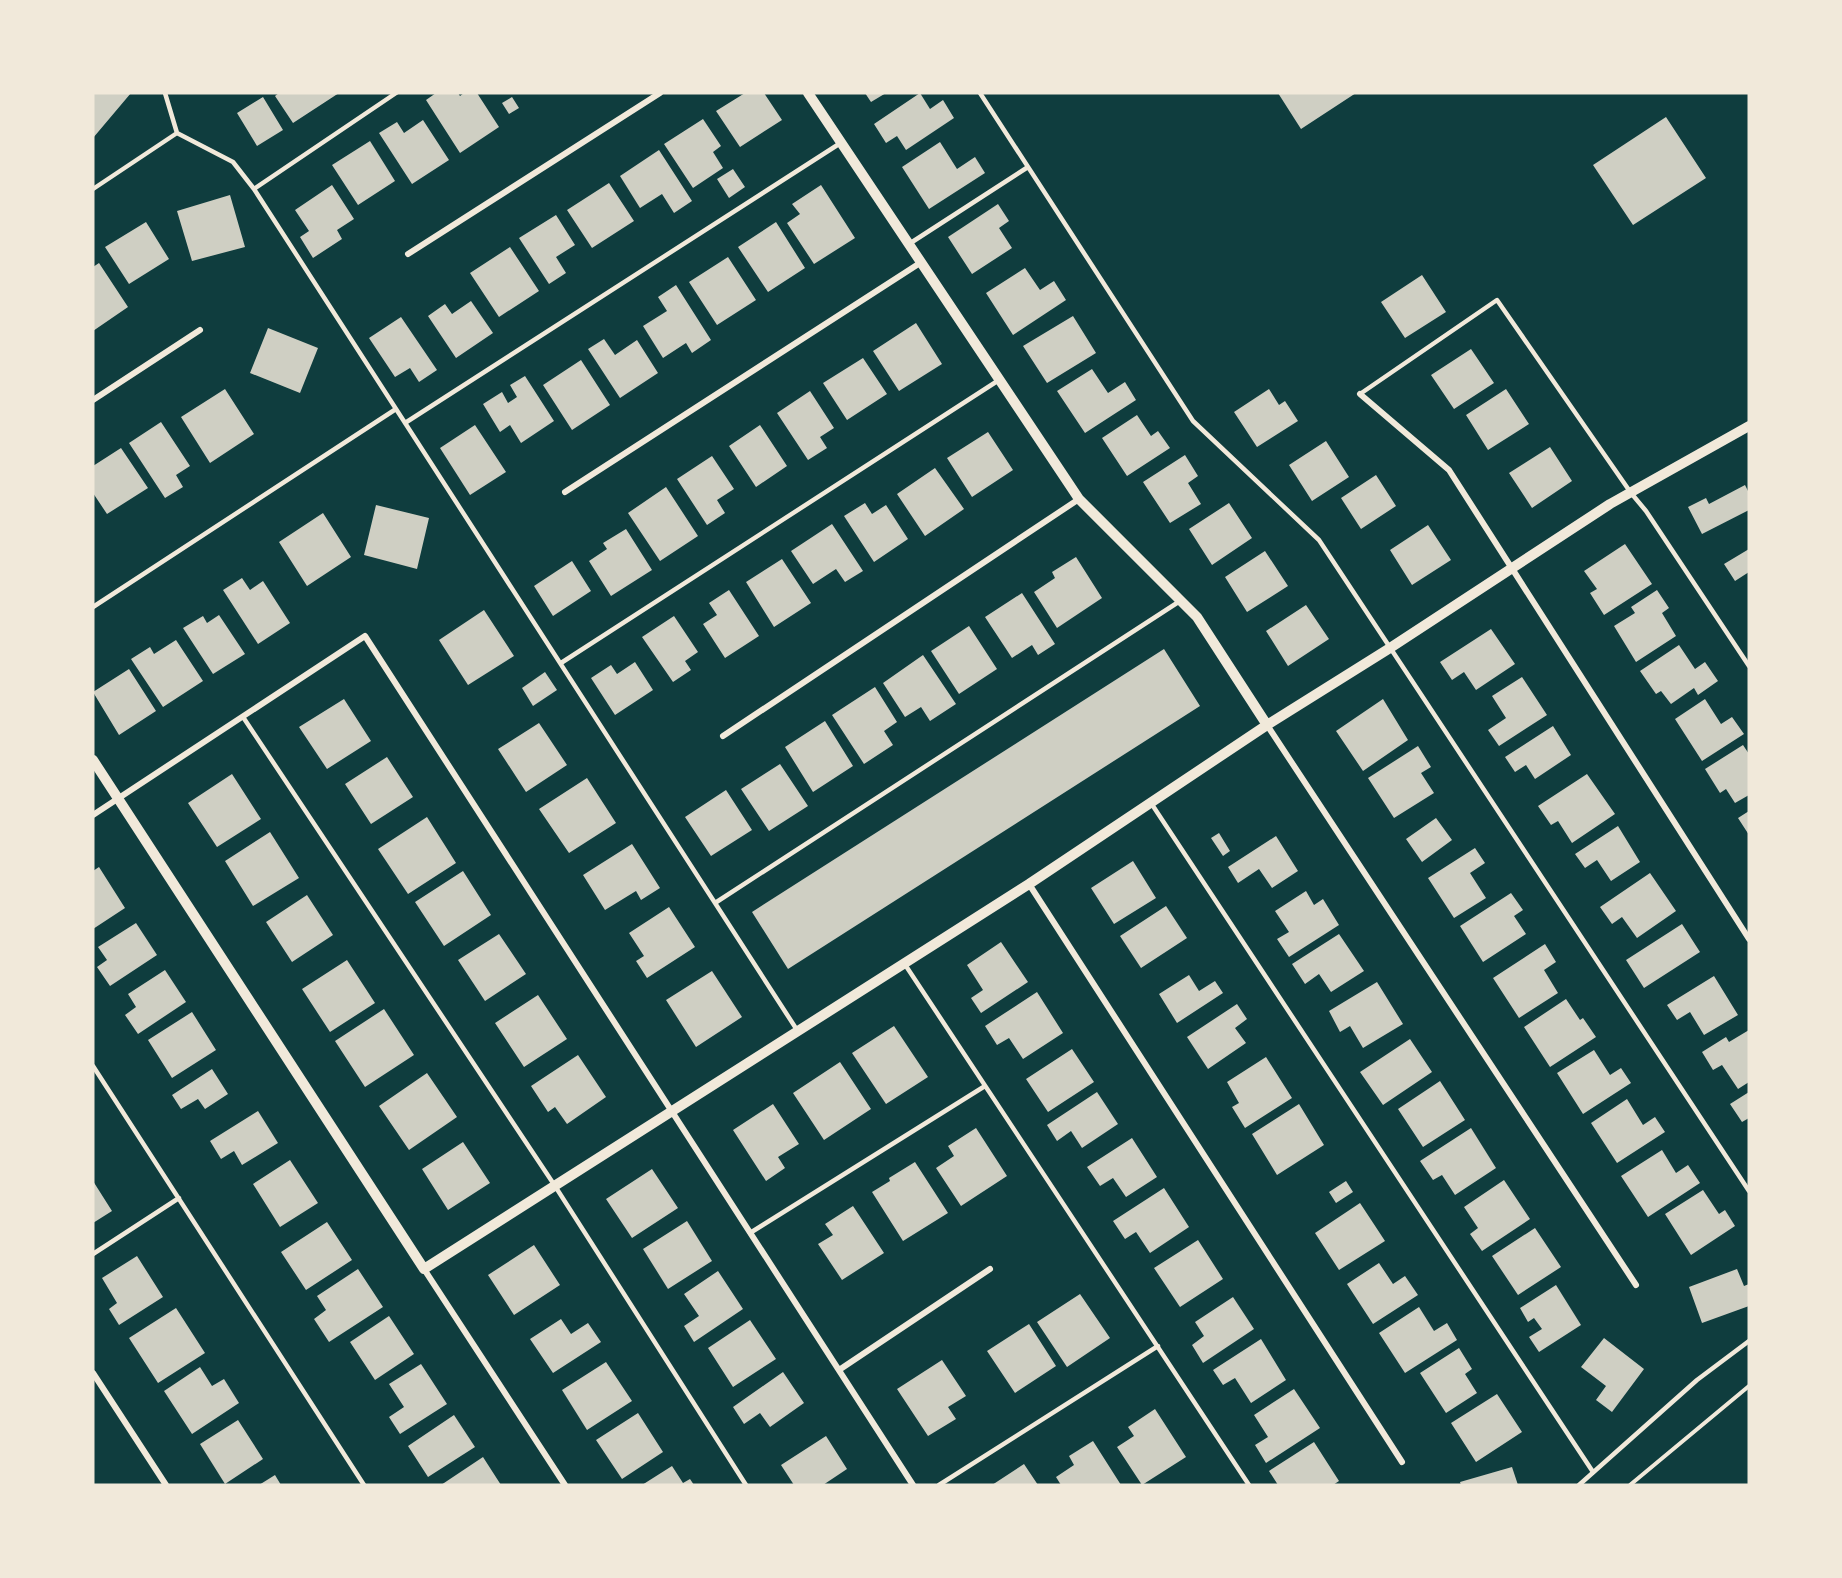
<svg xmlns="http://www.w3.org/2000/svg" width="1842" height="1578" font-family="'Sofia Sans Condensed',sans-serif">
<rect width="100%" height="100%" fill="#0f3d3e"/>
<path fill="#cfcfc3" d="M93 93H131L93 138Z
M279 93H339L293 123 275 96Z
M436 93H458L460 96 464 93H477L499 127 460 153 426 100Z
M745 93H764L782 120 740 147 716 111Z
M865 93H886L871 102Z
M920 93 930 109 943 100 954 118 906 150 897 136 886 143 874 124Z
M1278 93H1356L1301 129Z
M263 97 283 130 257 146 237 113Z
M512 97 519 108 509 114 502 103Z
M1666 117 1706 178 1633 225 1593 165Z
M703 119 721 146 713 152 723 168 693 188 664 144Z
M423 120 449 160 412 184 379 133 397 122 404 133Z
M370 141 395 181 358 205 332 165Z
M940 142 957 169 975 157 985 173 929 209 902 167Z
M659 150 692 201 674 213 662 194 640 208 620 176Z
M733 169 745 187 729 198 717 179Z
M609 183 634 221 592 248 567 210Z
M332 185 354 219 337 230 342 239 313 258 300 237 309 231 295 210Z
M821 185 855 238 814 264 787 223 800 214 792 204Z
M230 195 245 247 192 261 177 211Z
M998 204 1009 221 999 228 1012 248 972 274 948 237Z
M556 215 575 245 556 257 566 273 549 284 519 238Z
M146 222 169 259 129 284 105 247Z
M776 222 805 268 768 292 738 247Z
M510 247 539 291 499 317 470 273Z
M728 257 756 300 717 325 689 282Z
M99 263 128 307 93 331V267Z
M1025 268 1040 290 1054 281 1066 300 1013 335 986 293Z
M1422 275 1446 312 1405 338 1381 302Z
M676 285 711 340 692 353 686 343 663 358 643 326 667 311 658 297Z
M471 301 493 333 456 358 428 316 445 304 452 314Z
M1073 316 1096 353 1047 383 1023 346Z
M401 317 437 370 419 382 410 368 395 377 369 338Z
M916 323 942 364 899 391 873 351Z
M268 328 318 348 300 393 250 373Z
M604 339 615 355 637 340 658 373 620 398 588 349Z
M1471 349 1494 383 1454 409 1431 375Z
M863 358 887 394 847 420 823 383Z
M581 360 610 405 572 430 543 385Z
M1092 369 1108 393 1125 382 1136 400 1085 433 1057 391Z
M525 376 554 421 521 443 510 425 500 432 483 404 502 392 508 403 517 397 510 385Z
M225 389 254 434 210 463 181 417Z
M1269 389 1279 405 1285 401 1298 421 1257 447 1234 412Z
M1506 389 1529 424 1488 450 1466 415Z
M810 391 834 428 820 437 827 448 808 460 777 413Z
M1137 415 1151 436 1158 431 1170 448 1127 476 1102 438Z
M161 422 190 466 176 475 183 487 165 498 129 443Z
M475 425 506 472 470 495 440 448Z
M760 425 787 466 756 487 729 446Z
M988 432 1013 470 972 497 947 458Z
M1326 441 1349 477 1312 501 1289 465Z
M1550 447 1572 481 1532 508 1509 473Z
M121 448 148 488 107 514 93 493V466Z
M1185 455 1198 476 1188 483 1201 504 1170 523 1143 482Z
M712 456 734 489 717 500 725 513 707 525 677 479Z
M935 468 964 509 925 536 897 494Z
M1376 475 1396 506 1361 529 1341 498Z
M1745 485 1749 493V510L1702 534 1688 507 1706 498 1709 504Z
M666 487 698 536 660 561 628 513Z
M865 503 872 514 886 505 908 539 874 562 844 516Z
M1229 503 1252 538 1212 565 1189 529Z
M376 505 429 518 417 569 364 555Z
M323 513 351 557 307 586 279 542Z
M832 524 863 571 845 582 836 569 813 584 791 551Z
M1428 525 1451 560 1412 585 1390 550Z
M626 529 652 570 611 596 589 561 607 549 603 543Z
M1625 544 1652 584 1604 615 1590 593 1597 589 1584 571Z
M1749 549V572L1735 581 1724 564Z
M1265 551 1288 586 1247 612 1225 577Z
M1076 557 1102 598 1057 628 1034 592 1055 578 1052 572Z
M782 559 811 603 774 627 746 582Z
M572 561 591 591 553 616 534 586Z
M242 578 250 590 263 581 290 623 258 644 223 590Z
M729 590 759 636 725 658 703 624 717 615 709 603Z
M1657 590 1669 608 1662 613 1676 636 1636 662 1614 626 1635 613 1631 607Z
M1022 593 1055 644 1038 655 1032 645 1012 658 985 617Z
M1306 605 1329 639 1288 666 1266 631Z
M484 610 514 656 468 685 439 640Z
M219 615 245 654 213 674 183 628 203 616 207 623Z
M674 616 698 652 685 661 691 670 673 682 642 637Z
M969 626 997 669 959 694 931 651Z
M1491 629 1515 664 1476 690 1464 672 1452 680 1440 662Z
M176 640 203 681 163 707 131 659 150 647 154 654Z
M1679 645 1695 669 1705 662 1718 681 1698 695 1694 688 1671 704 1661 691 1656 694 1640 671Z
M1164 649 1200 706 788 969 752 912Z
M923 655 956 704 930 721 921 707 905 717 883 683Z
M635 662 653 690 615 715 591 678 611 665 617 674Z
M129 669 156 711 119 735 93 692Z
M545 672 557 690 533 706 522 688Z
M1522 677 1547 715 1499 746 1488 730 1506 718 1492 696Z
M875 687 897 722 884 731 893 745 864 764 832 715Z
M344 699 371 741 327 769 299 727Z
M1383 699 1408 740 1363 771 1336 731Z
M1705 699 1721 724 1732 717 1744 734 1702 761 1675 719Z
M825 721 853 766 813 792 785 747Z
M539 723 567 765 526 792 498 749Z
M1553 726 1571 755 1535 779 1526 765 1515 772 1505 757Z
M1743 745 1749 754V795L1735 803 1726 789 1720 793 1705 769Z
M1418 746 1431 767 1421 773 1434 793 1394 818 1368 778Z
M387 757 413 797 371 824 345 784Z
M780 764 808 806 769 831 741 789Z
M232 774 261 819 217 847 188 803Z
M1587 774 1615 814 1572 843 1558 821 1551 825 1538 806Z
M587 778 616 823 569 853 539 809Z
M726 790 752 830 711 856 685 817Z
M1749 811V835L1738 818Z
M427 817 456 863 408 894 378 849Z
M1436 818 1452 840 1422 862 1406 839Z
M1618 826 1640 862 1611 881 1597 860 1585 868 1575 854Z
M270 832 299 878 253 906 225 861Z
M1219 833 1230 851 1223 856 1211 838Z
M1276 836 1298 871 1272 888 1259 869 1238 883 1228 867Z
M632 844 660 888 641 900 636 891 605 910 583 875Z
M1475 848 1485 863 1470 873 1486 898 1454 918 1428 878Z
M1133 861 1156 898 1114 924 1091 888Z
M99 867 125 908 93 929V871Z
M463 871 491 915 444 946 415 902Z
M1650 873 1676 911 1637 938 1622 917 1612 924 1600 907Z
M1306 891 1314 905 1323 899 1339 925 1289 957 1277 939 1289 932 1275 911Z
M1511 893 1523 910 1514 916 1526 934 1483 962 1460 926Z
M307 895 333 935 292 962 266 922Z
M1166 906 1187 938 1141 968 1120 936Z
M669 907 695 947 647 978 636 961 644 956 629 933Z
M136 923 157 955 110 986 97 967 107 960 98 947Z
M1682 924 1700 952 1644 988 1626 960Z
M499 934 526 974 485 1001 458 960Z
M1339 934 1364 971 1331 992 1319 974 1305 984 1292 964Z
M1001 942 1028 982 981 1013 971 998 983 990 967 965Z
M1545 944 1556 962 1544 970 1558 993 1519 1018 1493 978Z
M347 960 375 1003 330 1032 302 989Z
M165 970 186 1002 138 1034 125 1015 136 1007 128 994Z
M712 971 742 1017 696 1047 666 1000Z
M1189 975 1199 991 1215 981 1223 993 1177 1023 1159 994Z
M1714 976 1738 1015 1704 1035 1690 1012 1677 1020 1667 1005Z
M1377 982 1403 1024 1363 1048 1350 1026 1340 1032 1329 1011Z
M1037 992 1063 1033 1023 1059 1009 1038 997 1045 985 1026Z
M538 995 567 1039 524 1067 495 1023Z
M1566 999 1580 1020 1583 1018 1596 1037 1550 1067 1524 1027Z
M1237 1004 1247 1019 1235 1028 1246 1043 1208 1069 1187 1037Z
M384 1009 414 1055 365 1087 335 1041Z
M192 1012 216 1050 172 1078 148 1040Z
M894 1026 928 1077 886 1104 852 1053Z
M1749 1030V1082L1738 1089 1722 1065 1713 1070 1702 1052 1726 1037 1729 1042Z
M1410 1039 1432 1072 1383 1105 1360 1072Z
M1072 1049 1094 1082 1048 1112 1026 1079Z
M1594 1050 1610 1075 1621 1068 1631 1083 1583 1114 1557 1073Z
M578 1055 606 1097 567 1124 555 1107 548 1112 531 1086Z
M1266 1057 1292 1098 1245 1128 1232 1107 1239 1103 1227 1082Z
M840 1062 871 1109 824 1140 793 1093Z
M212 1069 228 1094 205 1109 198 1099 181 1109 172 1095Z
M427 1073 457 1117 409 1150 379 1106Z
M1440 1081 1465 1120 1423 1147 1398 1109Z
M1097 1092 1118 1124 1082 1148 1071 1131 1057 1141 1047 1125Z
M1749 1092V1118L1742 1122 1730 1104Z
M1627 1099 1643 1125 1655 1117 1665 1132 1617 1163 1591 1123Z
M773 1104 799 1144 778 1157 785 1168 766 1181 733 1130Z
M1299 1104 1324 1145 1277 1175 1252 1134Z
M258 1111 278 1143 242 1165 234 1151 221 1159 210 1141Z
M976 1128 1007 1176 961 1206 936 1168 954 1156 948 1146Z
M1471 1128 1496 1168 1455 1195 1442 1175 1433 1180 1420 1161Z
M1132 1138 1157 1177 1126 1197 1113 1178 1100 1186 1087 1167Z
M463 1142 490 1183 448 1210 422 1169Z
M1662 1150 1676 1173 1688 1165 1700 1183 1648 1217 1621 1176Z
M290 1160 318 1203 280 1227 253 1184Z
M915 1162 948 1213 903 1241 872 1192 890 1181 889 1178Z
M652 1169 678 1208 632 1238 606 1199Z
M1504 1180 1530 1219 1482 1251 1470 1234 1478 1228 1464 1207Z
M93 1181 112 1211 93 1223Z
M1346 1181 1353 1192 1336 1203 1329 1192Z
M1164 1188 1189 1227 1150 1253 1136 1232 1125 1239 1113 1221Z
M1703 1190 1719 1214 1725 1210 1735 1226 1691 1255 1665 1214Z
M1360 1203 1385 1241 1339 1270 1315 1233Z
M853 1206 884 1253 842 1280 818 1244 833 1235 825 1224Z
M687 1221 712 1261 668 1289 643 1249Z
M327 1222 352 1260 306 1290 281 1252Z
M1535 1228 1561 1267 1518 1295 1492 1256Z
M1198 1240 1223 1279 1180 1307 1154 1268Z
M534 1245 560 1285 514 1315 488 1275Z
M137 1256 163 1297 119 1325 109 1309 117 1303 102 1278Z
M1379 1263 1393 1284 1405 1276 1418 1295 1373 1324 1347 1284Z
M358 1269 383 1307 329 1342 314 1319 326 1310 317 1296Z
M1737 1269 1744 1286 1749 1284V1306L1702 1323 1689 1287Z
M718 1271 743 1309 694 1342 684 1326 699 1316 684 1294Z
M1556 1285 1581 1325 1539 1352 1529 1337 1542 1329 1534 1318 1528 1322 1520 1308Z
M1080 1294 1110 1338 1067 1367 1037 1322Z
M1233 1297 1254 1329 1203 1363 1192 1345 1204 1336 1195 1322Z
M1419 1307 1434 1331 1447 1323 1457 1340 1405 1373 1379 1333Z
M176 1308 205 1353 158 1383 129 1338Z
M389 1316 414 1354 375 1380 350 1342Z
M561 1319 571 1334 588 1323 601 1342 553 1373 530 1339Z
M750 1320 776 1359 733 1387 708 1348Z
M1029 1324 1056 1366 1015 1393 987 1351Z
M1604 1338 1644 1369 1612 1412 1596 1400 1606 1386 1581 1367Z
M1261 1339 1286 1380 1251 1403 1235 1378 1223 1385 1213 1370Z
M1459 1348 1472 1369 1465 1374 1477 1393 1446 1413 1420 1373Z
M942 1360 966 1396 948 1407 956 1419 928 1436 897 1389Z
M606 1362 632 1401 587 1430 562 1390Z
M421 1364 447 1404 400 1434 389 1417 404 1407 389 1384Z
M200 1367 212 1386 224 1379 239 1403 192 1434 164 1391Z
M783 1372 804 1403 770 1427 760 1413 744 1424 733 1407Z
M1294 1389 1320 1428 1266 1463 1255 1445 1268 1437 1254 1415Z
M1497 1394 1522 1432 1476 1462 1451 1423Z
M1155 1409 1186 1457 1142 1485 1117 1447 1134 1436 1128 1427Z
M638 1413 663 1452 622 1479 596 1440Z
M454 1415 475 1447 428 1477 408 1446Z
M238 1420 263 1459 225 1484 200 1444Z
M826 1436 847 1469 823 1485H794L781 1465Z
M1093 1441 1121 1485H1061L1056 1477 1074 1465 1069 1456Z
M1314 1442 1339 1481 1333 1485H1278L1269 1471Z
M483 1457 501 1485H441Z
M1024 1464 1038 1485H992Z
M672 1466 683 1483 690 1479 694 1485H642Z
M1512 1467 1518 1485H1461L1460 1482Z
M275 1475 281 1485H259Z"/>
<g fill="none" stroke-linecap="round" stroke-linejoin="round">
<path stroke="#f1e9da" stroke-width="4" d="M1630 1485 1749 1386"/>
<path stroke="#f1e9da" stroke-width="4.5" d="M165 93 177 133 233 162 254 189 797 1030
M980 93 1193 421 1319 540 1749 1191
M93 189 177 133
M254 189 396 93
M909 244 1028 167
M1360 394 1497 300 1631 493 1646 511 1749 666
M405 423 839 144
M93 607 396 409
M561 663 999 380
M243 717 555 1186 746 1485
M1151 803 1593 1472
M715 903 1180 601
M904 963 1249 1485
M93 1066 364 1485
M750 1233 985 1086
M93 1254 179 1198
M939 1485 1158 1346
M1579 1485 1697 1380 1749 1341"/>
<path stroke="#f1e9da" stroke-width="6" d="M408 254 660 93
M1360 394 1449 470 1749 939
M93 400 200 330
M565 492 920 263
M1267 725 1636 1285
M723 736 1079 499
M93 815 365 636 913 1485
M1029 884 1402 1462
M424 1269 565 1485
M839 1370 990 1269
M93 1373 166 1485"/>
<path stroke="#f1e9da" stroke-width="10" d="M808 93 1079 499 1197 617 1267 725
M93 760 424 1269 1029 884 1267 725 1390 648 1610 504 1749 426"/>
</g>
<rect width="1842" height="1578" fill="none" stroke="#f1e9da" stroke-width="189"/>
</svg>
